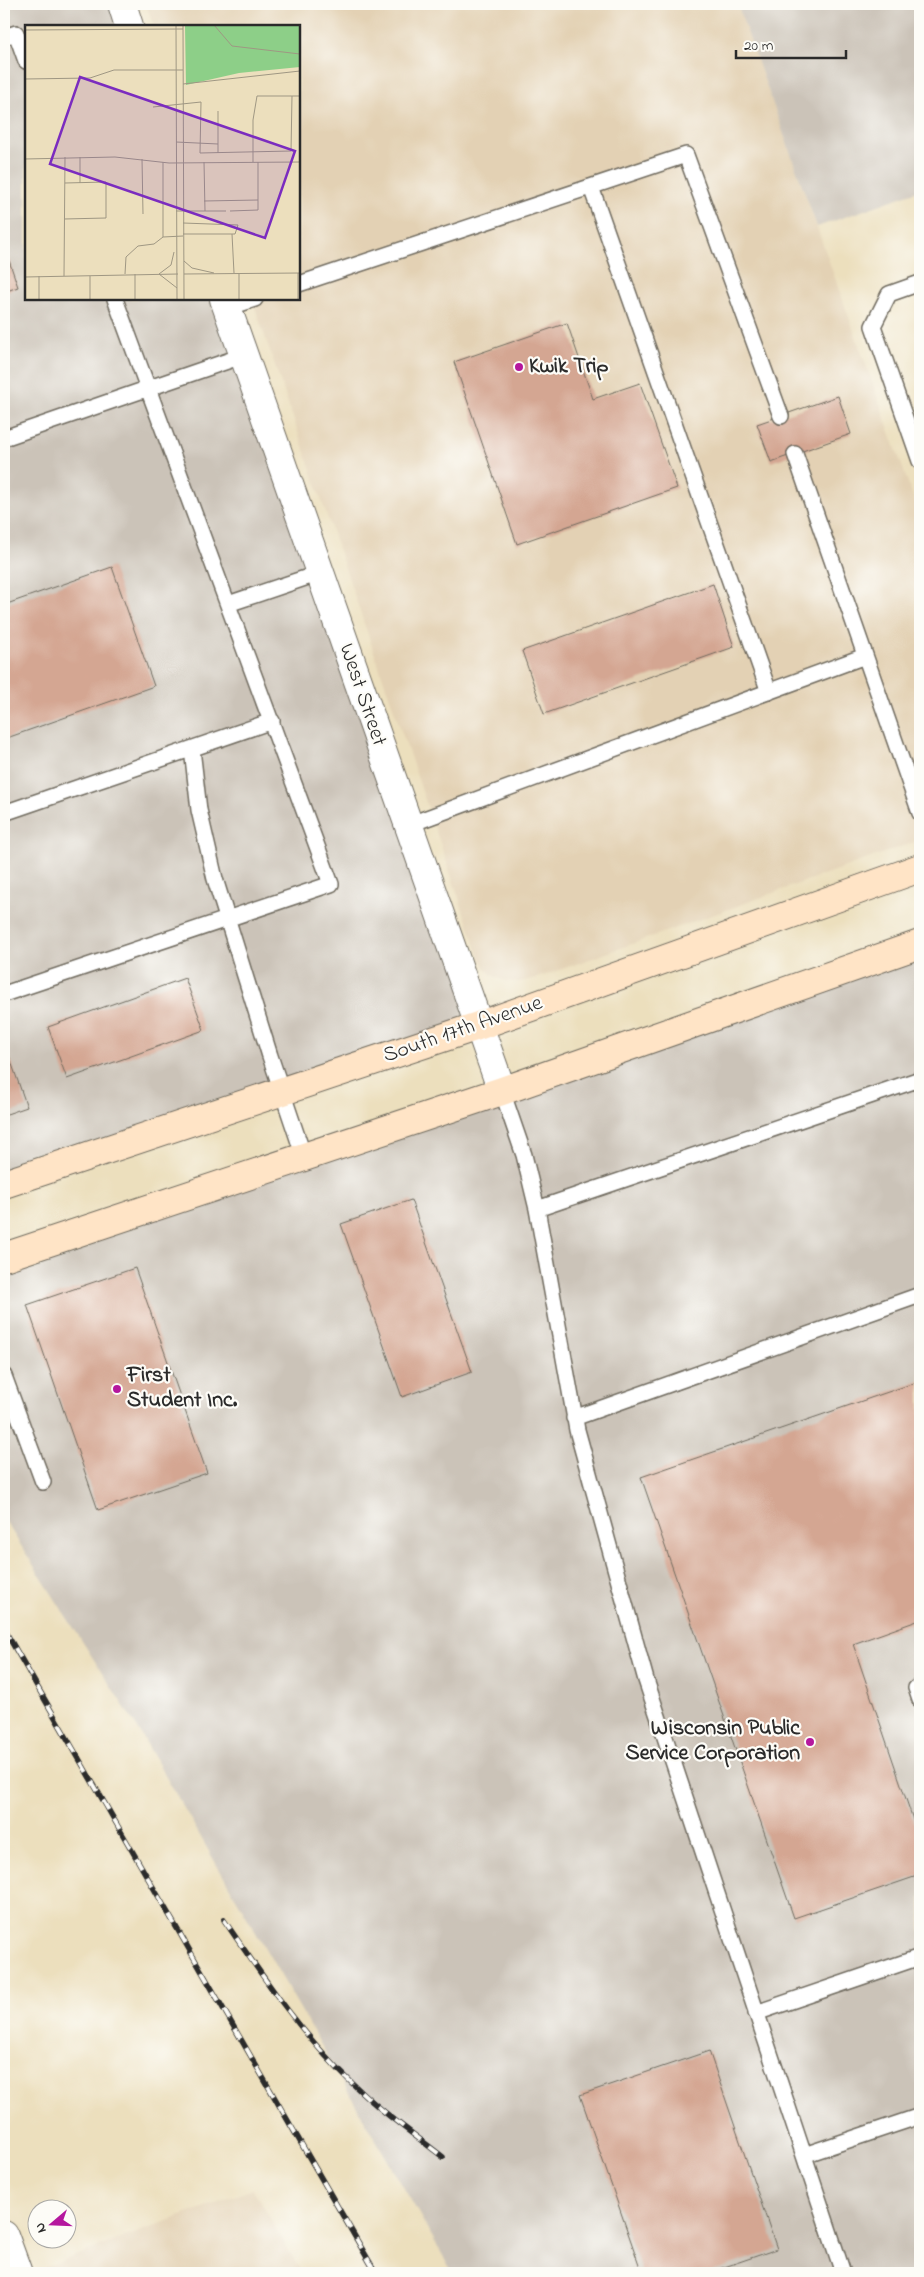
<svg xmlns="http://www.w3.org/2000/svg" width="924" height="2277" font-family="'Indie Flower',sans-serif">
<rect width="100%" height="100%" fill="#fdfcf7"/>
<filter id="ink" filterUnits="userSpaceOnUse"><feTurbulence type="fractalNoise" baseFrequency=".02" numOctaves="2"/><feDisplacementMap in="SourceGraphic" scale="10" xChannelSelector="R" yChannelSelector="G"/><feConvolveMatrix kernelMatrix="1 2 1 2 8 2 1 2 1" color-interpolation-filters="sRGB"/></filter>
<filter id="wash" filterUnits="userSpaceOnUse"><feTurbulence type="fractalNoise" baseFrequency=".0096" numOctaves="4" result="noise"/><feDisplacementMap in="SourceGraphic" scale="20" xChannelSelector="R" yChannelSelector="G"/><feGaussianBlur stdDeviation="1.12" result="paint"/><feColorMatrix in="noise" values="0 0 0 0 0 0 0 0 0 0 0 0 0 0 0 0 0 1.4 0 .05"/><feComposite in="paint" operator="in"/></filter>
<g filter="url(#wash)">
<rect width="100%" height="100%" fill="#ecdfbd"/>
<path fill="#e3d1b4" d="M146 4H737L920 516V840L540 977 520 982 505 981 492 975 485 968 478 953 252 299H299V26H154Z
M253 2189 302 2273H30Z"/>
<path fill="#cbc3b8" d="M4 4H122L129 26H26V299H224L478 1026 4 1184Z
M737 4H920V190L817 227Z
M920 944V2273H453L137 1727 4 1519V1257Z"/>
<g id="blocks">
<path fill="#d4a692" d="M4 246 18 287 4 292Z
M567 323 593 399 640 383 677 488 517 544 454 362Z
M838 396 851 434 771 462 757 424Z
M112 567 154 686 4 739V605Z
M713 584 734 647 544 714 522 651Z
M185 978 204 1030 67 1079 48 1027Z
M7 1050 27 1107 4 1115V1051Z
M411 1200 472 1372 402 1397 341 1224Z
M135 1268 207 1473 98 1510 27 1305Z
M920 1381V1620L853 1644 920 1840V1875L794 1918 641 1477Z
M709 2051 777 2249 707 2273H642L580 2095Z"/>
</g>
</g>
<g filter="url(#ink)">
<use href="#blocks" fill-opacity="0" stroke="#6f6a5e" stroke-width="1"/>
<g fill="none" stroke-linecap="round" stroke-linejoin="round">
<defs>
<path id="lane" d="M4 37 16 33 26 61
M591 187 769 692
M920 283 889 294 873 326 920 461
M299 284 686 155 781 416
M228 308 255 299
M4 438 245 355
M795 454 920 813
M228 604 320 573
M192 749 199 810 215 879 270 1056 304 1157
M4 813 272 721
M408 825 865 656
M4 994 331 884 115 299
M502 1091 524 1155 537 1209 577 1430 646 1680 843 2273
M537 1209 920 1079
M4 1376 43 1482
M574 1418 920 1295
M920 1687 916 1688 920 1700
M756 2013 920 1957
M804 2155 920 2116"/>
<path id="street" d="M122 4 129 26
M224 299 502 1091
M4 2235 18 2273"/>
<path id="secondary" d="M4 1184 478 1026 920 868
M4 1257 502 1091 920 944"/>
</defs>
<use href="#lane" stroke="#6f6a5e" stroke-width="18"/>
<use href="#street" stroke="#6f6a5e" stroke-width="30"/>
<use href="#secondary" stroke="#6f6a5e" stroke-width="30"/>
<use href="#lane" stroke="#fff" stroke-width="15"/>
<use href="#street" stroke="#fff" stroke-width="28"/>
<use href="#secondary" stroke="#ffe4c6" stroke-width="28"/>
<defs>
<path id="rail" d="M4 1629 376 2273
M224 1920C263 1977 301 2034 351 2082 379 2110 412 2133 443 2157"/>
</defs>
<use href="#rail" stroke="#2b2b2b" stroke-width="5.5"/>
<use href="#rail" stroke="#fdfcf7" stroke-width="4" stroke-dasharray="11" stroke-linecap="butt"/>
</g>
</g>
<g fill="#b5179e" stroke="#fdfcf7" stroke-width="2">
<circle cx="519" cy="367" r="5"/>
<circle cx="117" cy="1389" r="5"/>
<circle cx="810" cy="1742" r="5"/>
</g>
<g text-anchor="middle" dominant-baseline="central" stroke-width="4.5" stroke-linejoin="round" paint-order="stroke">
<g font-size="22" font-weight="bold" fill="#2b2b2b" stroke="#fdfcf7" text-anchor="start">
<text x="529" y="367">Kwik Trip</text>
<text x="127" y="1376">First<tspan x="127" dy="25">Student Inc.</tspan></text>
<text x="800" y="1729" text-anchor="end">Wisconsin Public<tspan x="800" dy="25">Service Corporation</tspan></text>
</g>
<g font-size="22" fill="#2b2b2b" stroke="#fdfcf7">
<text transform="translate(362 695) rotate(71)">West Street</text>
<text transform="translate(463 1030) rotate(-19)">South 17th Avenue</text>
</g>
</g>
<g transform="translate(25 25)">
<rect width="275" height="275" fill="#ecdfbd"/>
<path d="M160 0H275V42L214 48 161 60Z" fill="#8dcf88"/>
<path fill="none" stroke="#9f9783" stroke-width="1" d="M151 0 152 275M158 0 159 275M189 0 207 21 275 29M0 5 158 4M0 54 65 53 89 45H158M158 59 275 46M128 82 176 77 175 128 266 126 267 71M193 86V128M151 117 193 119M0 134 90 132 144 138 275 137M117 134 118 189M138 137V212M179 137 180 186M228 137V95L232 71H275M55 158V132M179 176 233 175M151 186H201M205 186 233 185V137M39 194 81 193V157L40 158M158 198 213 200 210 209H158M207 209 209 248M149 227 146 240 134 249 152 263M159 236 167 243 189 248M273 248V275M100 249 101 232 113 221 129 219 138 212 158 211M110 249V275M159 249 275 248M14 251V275M39 251 40 132M65 251V275M0 252 153 249M214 275V248"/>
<path fill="#7b2cbf" fill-opacity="0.15" stroke="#7b2cbf" stroke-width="2.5" d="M55 52 270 126 240 213 25 139Z"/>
<rect width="275" height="275" fill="none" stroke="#2b2b2b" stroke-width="2.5"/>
</g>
<rect width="924" height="2277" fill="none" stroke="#fdfcf7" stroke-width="20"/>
<g transform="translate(52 2224) rotate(251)"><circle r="24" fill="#fdfcf7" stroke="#a9a8a5"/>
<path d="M0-4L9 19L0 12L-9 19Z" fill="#b5179e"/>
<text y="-8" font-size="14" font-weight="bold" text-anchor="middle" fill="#2b2b2b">N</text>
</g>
<path d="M736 50v8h110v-8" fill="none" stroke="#2b2b2b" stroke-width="2.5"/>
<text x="744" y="50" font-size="15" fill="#2b2b2b" stroke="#fdfcf7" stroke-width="4" paint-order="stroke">20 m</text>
</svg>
